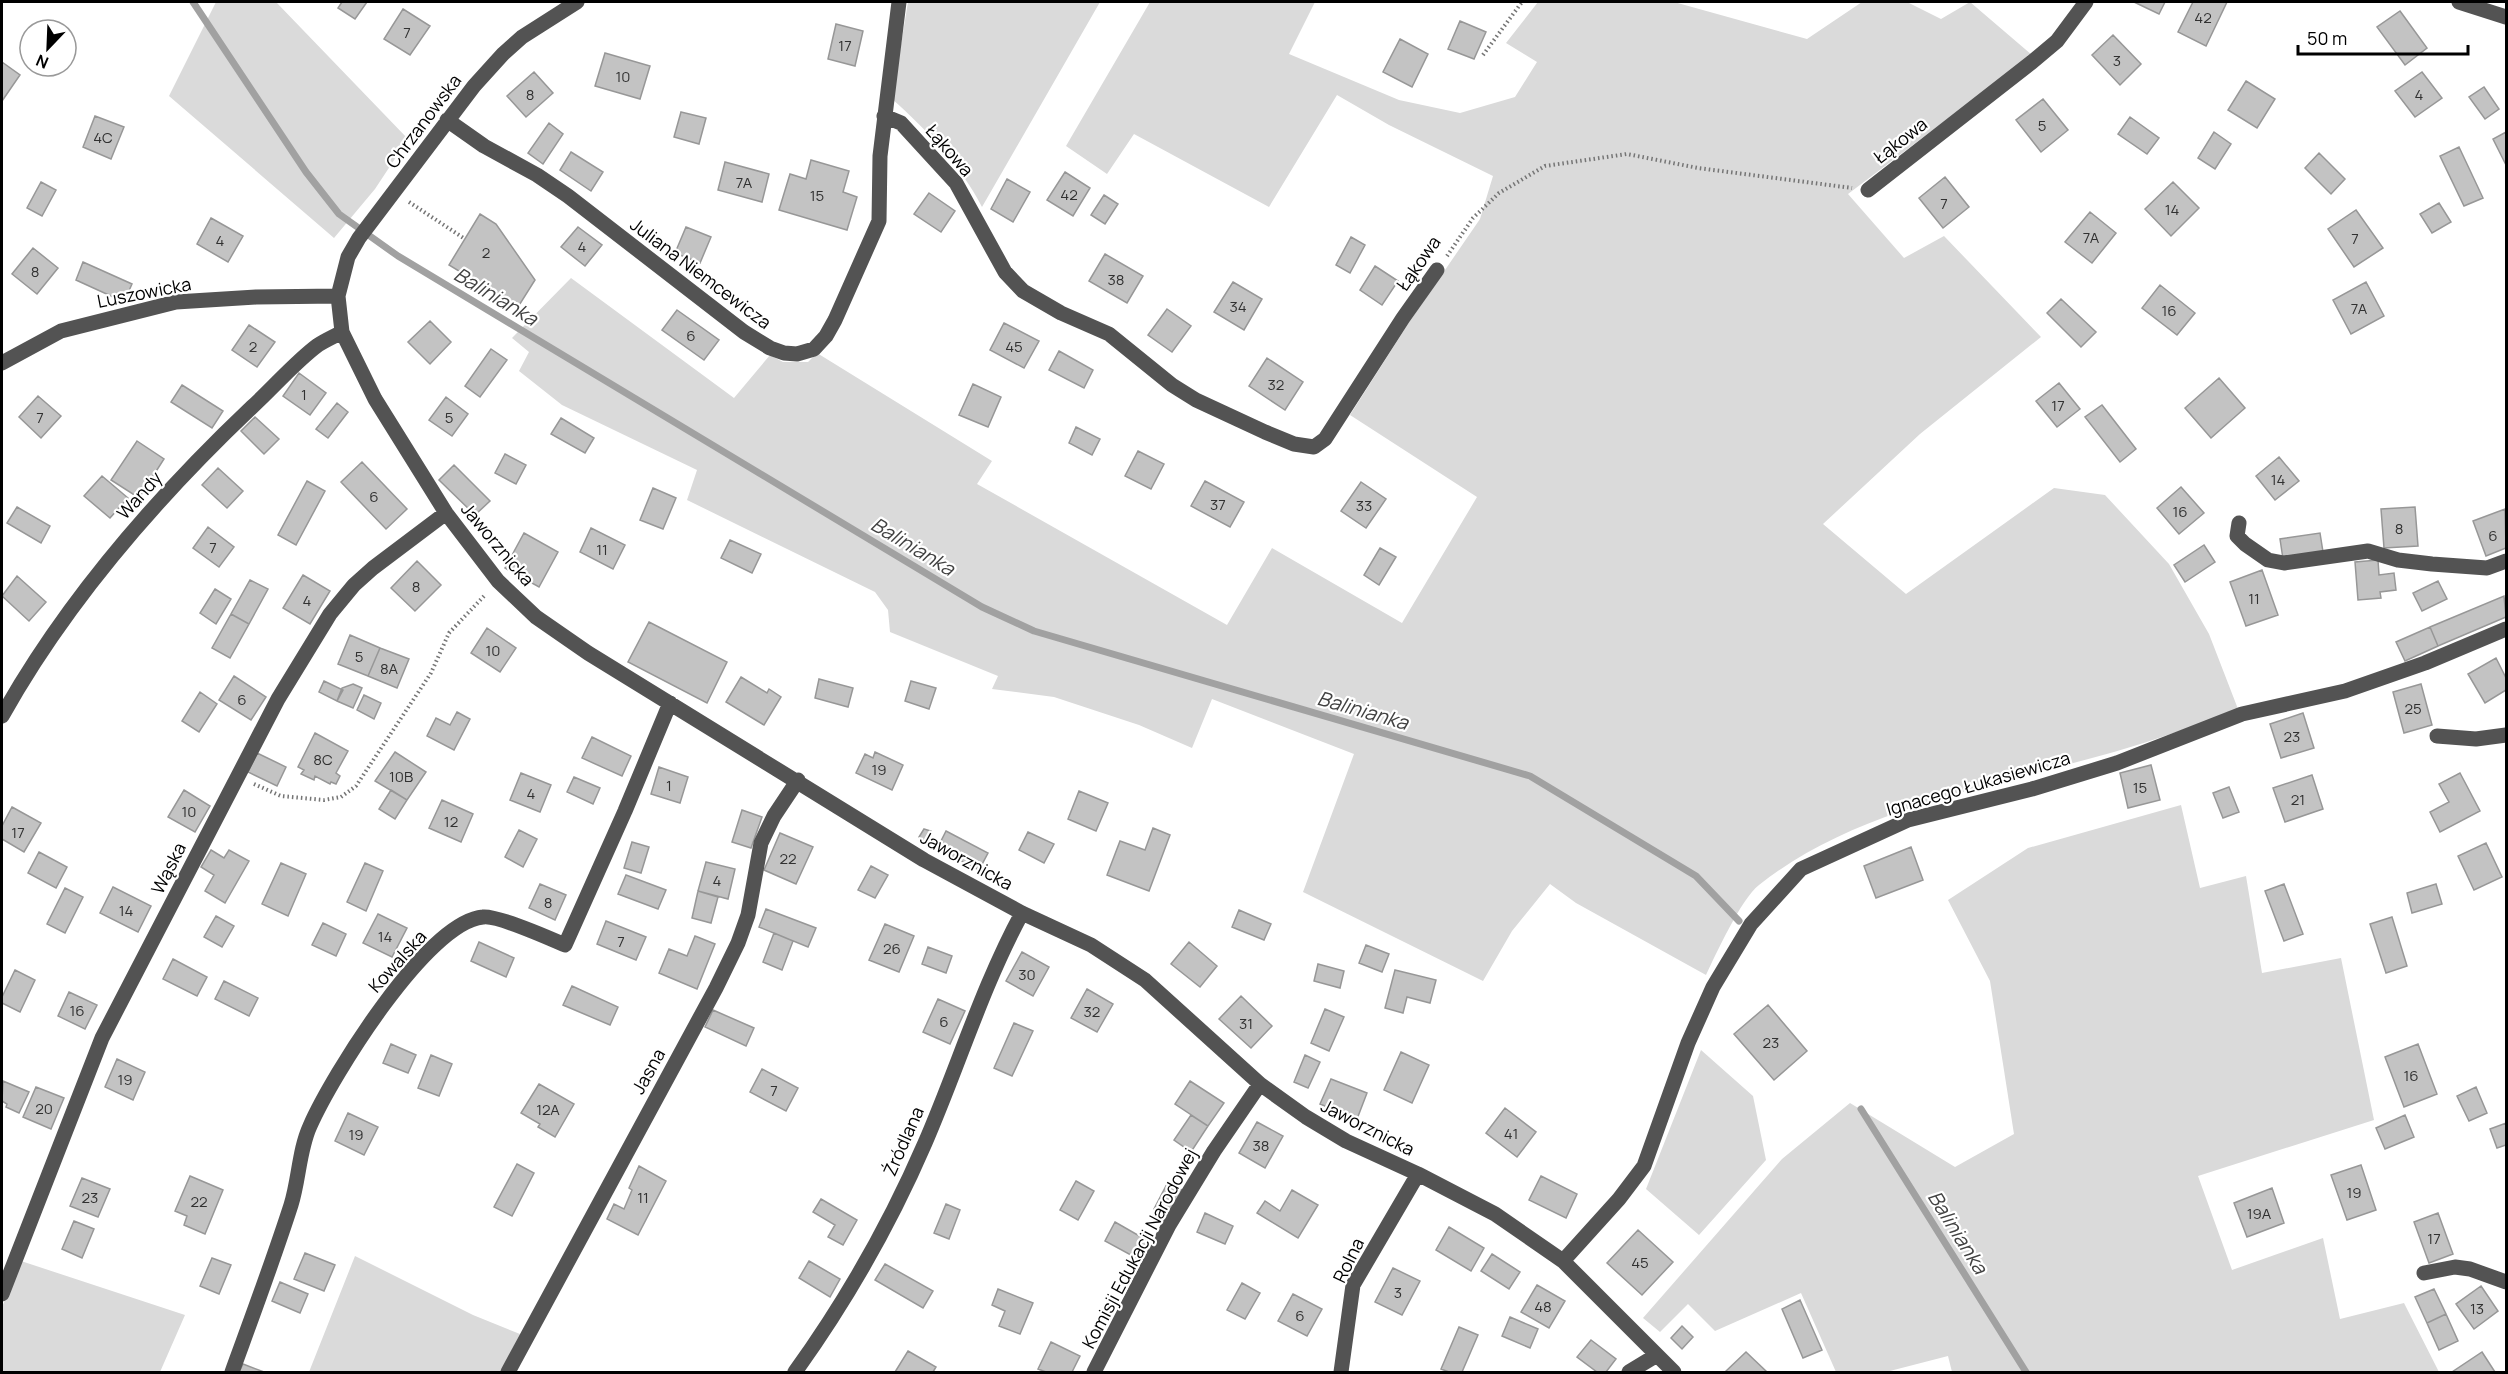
<svg xmlns="http://www.w3.org/2000/svg" width="2508" height="1374" font-family="Manrope,sans-serif">
<rect width="100%" height="100%" fill="#fff"/>
<path fill="#dadada" d="M216 2H276L408 139 375 189 334 238 169 96Z
M908 2H1100L982 207C961 166 927 130 892 99Z
M1150 2H1315L1289 54 1399 100 1460 113 1515 97 1537 62 1506 43 1538 2H1674L1807 39 1862 2H1907L1941 19 1970 2 2032 55 1848 194 1904 258 1944 236 2041 337 1920 434 1823 524 1906 594 2054 488 2105 495 2169 564 2209 634 2238 709C2197 725 2156 740 2114 752 1995 786 1857 807 1759 885 1741 899 1716 954 1706 975L1576 903 1550 884 1512 931 1483 981 1303 892 1354 754 1212 699 1192 748 1139 725 1054 697 992 689 998 676 890 632 888 610 875 592 687 500 697 470 562 405 519 371 529 352 512 338 571 278 734 398 770 355 783 362H808L817 353 992 461 977 484 1227 625 1272 548 1402 623 1477 497 1350 415 1410 321 1480 219 1493 176 1389 125 1337 95 1269 207 1134 134 1107 174 1066 146Z
M2181 805 2200 888 2246 876 2262 973 2341 958 2374 1120 2198 1176 2232 1270 2323 1238 2340 1319 2404 1303 2439 1372H1952L1948 1356 1886 1372H1836L1801 1293 1715 1331 1688 1304 1660 1332 1643 1318 1782 1159 1850 1103 1955 1167 2014 1134 1990 981 1948 900 2028 848Z
M1701 1050 1753 1096 1766 1160 1699 1235 1646 1189Z
M355 1256 473 1315 520 1334 501 1372H309Z
M21 1261 185 1315 160 1372H2V1307Z"/>
<g fill="none" stroke-linecap="round" stroke-linejoin="round">
<path stroke="#a1a1a1" stroke-width="7" d="M193 2 306 172 339 214 398 256 982 607 1034 631 1530 776 1696 876 1739 921
M1861 1109 2026 1372"/>
</g>
<path fill="#c3c3c3" stroke="#979797" stroke-width="1.5" d="M342 2H367L355 19 338 8Z
M2134 2H2165L2159 14Z
M2193 2H2227L2206 46 2178 32Z
M403 9 430 26 410 55 384 39Z
M2400 11 2427 48 2405 65 2377 27Z
M1460 21 1486 32 1474 59 1448 49Z
M836 24 863 31 855 66 828 59Z
M2113 35 2141 64 2120 85 2092 55Z
M1400 39 1428 54 1412 87 1383 72Z
M605 53 650 66 640 99 595 86Z
M2 62 20 75 2 101Z
M534 72 553 93 526 117 507 96Z
M2422 72 2442 98 2415 117 2395 91Z
M2246 81 2275 99 2257 128 2228 110Z
M2484 87 2499 109 2485 119 2469 97Z
M2043 99 2068 130 2041 152 2016 120Z
M681 112 706 118 699 144 674 137Z
M95 116 124 127 111 159 83 147Z
M2130 117 2159 138 2147 154 2118 134Z
M549 123 563 134 543 164 528 153Z
M2214 132 2231 144 2215 169 2198 158Z
M2506 132V165L2493 139Z
M2459 147 2483 198 2464 206 2440 156Z
M571 152 603 172 591 191 560 170Z
M2319 153 2345 179 2331 194 2305 168Z
M811 160 849 171 843 192 857 197 847 230 779 210 790 174 806 179Z
M725 162 769 174 762 202 718 190Z
M1065 172 1090 188 1073 216 1047 200Z
M1945 177 1969 207 1943 228 1919 198Z
M1007 179 1030 192 1013 222 991 209Z
M41 182 56 190 42 216 27 208Z
M2173 182 2199 208 2171 236 2145 209Z
M929 193 955 211 941 232 914 214Z
M1104 195 1118 204 1105 224 1091 215Z
M2439 203 2451 222 2432 233 2420 214Z
M2356 210 2383 248 2354 267 2328 229Z
M2090 212 2116 233 2092 263 2065 242Z
M480 214 496 224 535 280 518 307 449 265Z
M211 218 243 236 228 262 197 244Z
M578 227 602 245 585 266 561 247Z
M686 227 711 237 700 263 675 253Z
M1351 237 1365 245 1350 273 1336 265Z
M33 248 58 268 37 294 12 274Z
M1105 254 1143 276 1127 303 1089 281Z
M83 262 132 284 124 302 76 280Z
M1375 266 1398 281 1382 305 1360 290Z
M1233 282 1262 299 1244 330 1214 312Z
M2366 282 2384 316 2351 334 2333 300Z
M2160 285 2195 313 2177 335 2142 308Z
M2061 299 2096 332 2081 347 2047 313Z
M1167 309 1191 326 1172 352 1148 335Z
M677 310 719 340 704 360 662 330Z
M430 321 451 342 430 364 408 342Z
M1004 323 1039 341 1024 368 990 350Z
M249 325 275 342 257 367 232 350Z
M491 349 507 360 480 397 465 386Z
M1059 351 1093 370 1084 388 1049 370Z
M1267 358 1303 382 1285 410 1249 386Z
M299 373 326 393 310 415 283 396Z
M2219 378 2245 408 2211 438 2185 408Z
M2059 383 2080 409 2057 427 2036 401Z
M973 384 1001 397 988 427 959 415Z
M182 385 223 411 212 428 171 402Z
M38 396 61 416 41 438 19 417Z
M446 397 468 414 452 436 429 420Z
M337 403 348 412 328 438 316 429Z
M2102 405 2136 449 2120 462 2085 417Z
M255 417 279 439 264 454 241 431Z
M561 418 594 438 585 453 551 434Z
M1076 427 1100 439 1092 455 1069 443Z
M137 441 164 459 139 498 111 480Z
M1138 451 1164 464 1151 489 1125 476Z
M505 454 526 465 516 484 495 473Z
M2279 457 2299 481 2275 500 2256 476Z
M362 462 407 509 386 529 341 482Z
M454 465 490 501 475 515 439 480Z
M218 468 243 491 227 508 202 485Z
M102 476 128 498 110 518 84 496Z
M307 481 325 491 296 545 278 535Z
M1205 481 1244 502 1230 527 1191 506Z
M1361 482 1386 499 1366 528 1341 511Z
M2181 487 2204 513 2179 534 2157 508Z
M653 488 676 498 663 529 640 520Z
M17 507 50 526 41 543 7 523Z
M2415 507 2418 546 2384 548 2381 509Z
M2505 509 2506 548 2486 556 2473 521Z
M208 527 234 547 219 567 193 548Z
M591 528 625 545 613 569 580 552Z
M524 533 558 552 539 587 505 568Z
M2320 533 2323 552 2283 559 2280 539Z
M730 540 761 554 752 573 721 558Z
M2204 545 2215 562 2185 582 2174 565Z
M1380 548 1396 557 1379 585 1364 575Z
M2378 560 2379 575 2394 573 2396 590 2380 592 2381 598 2358 600 2355 562Z
M417 561 441 585 415 611 391 588Z
M2262 570 2278 615 2246 626 2230 582Z
M303 575 330 591 310 624 283 608Z
M17 576 46 602 29 621 2 596Z
M250 580 268 589 249 624 231 614Z
M2438 581 2447 599 2422 611 2413 593Z
M215 589 231 599 216 624 200 613Z
M2504 596 2506 617 2438 646 2430 627Z
M231 614 249 624 230 658 212 648Z
M649 622 727 662 707 703 628 662Z
M2430 627 2438 646 2405 661 2396 642Z
M487 628 516 648 500 672 471 653Z
M350 635 380 648 368 676 338 664Z
M380 648 409 659 397 688 368 676Z
M2496 658 2506 678V690L2485 703 2468 674Z
M234 676 266 697 251 720 219 700Z
M741 677 767 693 769 689 781 697 764 725 726 702Z
M819 679 853 688 848 707 815 698Z
M324 681 343 690 337 701 319 692Z
M911 681 936 688 929 709 905 701Z
M353 684 362 688 353 708 337 701 342 688Z
M2421 684 2432 725 2404 733 2393 692Z
M200 692 217 704 199 732 182 721Z
M364 695 381 703 374 719 357 710Z
M457 712 470 719 454 750 427 736 436 718 450 725Z
M2303 713 2314 748 2281 758 2270 724Z
M315 733 348 751 336 773 340 776 336 784 331 782 330 784 315 776 314 780 301 774 304 770 298 767Z
M592 737 631 756 622 776 582 758Z
M395 752 426 772 407 800 375 781Z
M875 752 903 765 892 790 856 773 865 754 873 758Z
M257 753 286 767 277 786 248 772Z
M2151 765 2160 800 2128 808 2120 773Z
M659 767 688 777 680 803 651 794Z
M521 773 551 785 540 812 510 800Z
M2460 773 2480 811 2440 832 2430 812 2449 802 2439 784Z
M2312 775 2323 809 2285 822 2273 788Z
M574 777 600 788 593 804 567 792Z
M2229 787 2239 812 2223 818 2213 793Z
M184 790 210 806 195 832 168 817Z
M391 790 407 800 395 819 379 809Z
M1079 791 1108 803 1096 831 1068 819Z
M442 800 473 814 461 842 429 828Z
M12 807 41 823 24 852 2 839V826Z
M742 810 762 817 751 848 732 842Z
M1153 828 1170 835 1149 891 1107 875 1120 841 1145 850Z
M924 829 931 831 932 834 928 842 919 837Z
M519 830 537 839 523 867 505 857Z
M946 831 988 853 979 870 937 849Z
M1028 832 1054 844 1044 863 1019 850Z
M780 833 813 847 796 884 764 870Z
M632 842 649 847 641 873 624 868Z
M2486 843 2502 877 2474 890 2458 856Z
M1911 847 1923 880 1876 898 1864 866Z
M211 850 224 858 229 850 249 861 225 903 205 891 214 875 201 867Z
M39 852 67 867 56 888 28 873Z
M706 862 735 869 728 899 698 891Z
M281 863 306 874 288 916 262 904Z
M365 863 383 871 366 911 347 902Z
M871 866 888 875 875 898 858 890Z
M626 875 666 890 658 909 618 894Z
M540 884 566 895 555 920 529 908Z
M2284 884 2303 934 2284 941 2265 891Z
M2436 884 2442 904 2412 913 2407 893Z
M113 887 151 906 138 932 100 913Z
M65 888 83 897 65 933 47 924Z
M698 891 718 897 711 923 692 918Z
M766 909 816 928 808 947 759 927Z
M1239 910 1271 924 1264 940 1232 927Z
M378 914 407 928 392 957 363 943Z
M216 916 234 926 222 947 204 937Z
M2392 917 2407 966 2386 973 2370 924Z
M606 921 646 937 636 960 597 944Z
M323 923 346 934 336 956 312 945Z
M885 924 914 936 899 972 869 960Z
M774 933 793 941 782 970 763 962Z
M695 936 715 944 697 989 659 973 669 949 687 956Z
M479 942 514 958 506 977 471 961Z
M1189 942 1217 966 1200 987 1171 964Z
M1366 945 1389 954 1382 972 1359 963Z
M928 947 952 956 946 973 922 964Z
M1022 952 1049 967 1033 996 1006 981Z
M173 959 207 977 197 996 163 979Z
M1318 964 1344 971 1340 988 1314 981Z
M15 970 35 980 20 1012 2 1003V997Z
M1395 970 1436 980 1430 1003 1407 997 1403 1013 1385 1008Z
M224 981 258 998 249 1016 215 999Z
M572 986 618 1007 610 1025 563 1005Z
M1087 989 1113 1004 1097 1032 1071 1018Z
M69 992 97 1005 85 1029 58 1016Z
M1241 996 1272 1026 1251 1048 1219 1019Z
M938 999 965 1011 950 1044 923 1032Z
M1768 1005 1807 1051 1774 1080 1734 1034Z
M1325 1009 1344 1017 1329 1051 1311 1043Z
M713 1010 754 1028 746 1046 705 1027Z
M1014 1023 1033 1031 1012 1076 994 1068Z
M391 1044 416 1055 408 1073 383 1063Z
M2418 1044 2437 1094 2404 1107 2385 1057Z
M1401 1052 1429 1065 1412 1103 1384 1090Z
M431 1055 452 1064 439 1096 418 1088Z
M1305 1055 1320 1062 1308 1088 1294 1082Z
M117 1059 145 1072 133 1100 105 1087Z
M762 1069 798 1088 786 1111 750 1092Z
M1331 1079 1367 1093 1357 1119 1320 1104Z
M3 1081 29 1092 19 1113 6 1107 7 1104 2 1101Z
M1190 1081 1224 1103 1208 1126 1175 1104Z
M539 1084 574 1104 555 1137 538 1127 540 1124 521 1113Z
M36 1087 64 1098 51 1129 23 1117Z
M2476 1087 2487 1113 2469 1121 2457 1096Z
M1505 1108 1536 1132 1517 1157 1486 1133Z
M348 1113 378 1127 364 1155 335 1141Z
M1191 1115 1208 1126 1191 1152 1174 1140Z
M2405 1115 2414 1137 2385 1149 2376 1128Z
M1257 1122 1283 1136 1265 1168 1239 1153Z
M2506 1123V1145L2497 1148 2490 1129Z
M517 1164 534 1173 512 1216 494 1207Z
M2361 1165 2376 1210 2347 1220 2331 1175Z
M639 1166 666 1181 638 1235 607 1219 614 1204 624 1209 632 1190 629 1188Z
M190 1176 223 1190 205 1234 184 1225 187 1216 175 1211Z
M1541 1176 1577 1194 1566 1218 1529 1200Z
M82 1178 110 1189 98 1217 70 1206Z
M1076 1181 1094 1191 1078 1220 1060 1210Z
M1168 1182 1182 1190 1167 1217 1154 1209Z
M2272 1188 2284 1223 2247 1237 2234 1203Z
M1292 1190 1318 1205 1298 1238 1257 1213 1265 1201 1280 1211Z
M821 1199 857 1220 843 1245 828 1237 835 1225 813 1212Z
M946 1204 960 1210 949 1239 934 1233Z
M1205 1213 1233 1226 1225 1244 1197 1232Z
M2438 1213 2453 1254 2429 1263 2414 1222Z
M74 1221 94 1229 82 1258 62 1249Z
M1115 1222 1150 1242 1140 1260 1105 1241Z
M1449 1227 1484 1248 1471 1271 1436 1250Z
M1638 1230 1673 1262 1642 1295 1607 1263Z
M305 1253 335 1265 324 1291 294 1279Z
M1492 1254 1520 1272 1509 1289 1481 1271Z
M212 1258 231 1265 219 1294 200 1286Z
M809 1261 840 1279 830 1297 799 1278Z
M885 1264 933 1291 923 1308 875 1280Z
M1393 1268 1420 1281 1402 1315 1375 1302Z
M280 1282 308 1294 300 1313 272 1301Z
M1242 1283 1260 1293 1245 1319 1227 1310Z
M1537 1285 1565 1301 1549 1328 1521 1312Z
M2481 1286 2498 1311 2474 1329 2456 1304Z
M998 1289 1033 1303 1020 1334 999 1326 1005 1311 992 1305Z
M2434 1289 2446 1314 2427 1323 2415 1297Z
M1293 1294 1322 1309 1307 1336 1278 1321Z
M1800 1300 1822 1350 1803 1358 1782 1309Z
M2446 1314 2458 1341 2439 1350 2427 1323Z
M1510 1317 1538 1329 1530 1348 1502 1336Z
M1682 1326 1693 1337 1682 1349 1671 1338Z
M1459 1327 1478 1335 1462 1372H1449L1441 1369Z
M1591 1340 1616 1359 1606 1372H1597L1577 1357Z
M1051 1342 1080 1356 1072 1372H1046L1038 1369Z
M908 1351 936 1367 933 1372H895Z
M1746 1352 1767 1372H1725Z
M2482 1352 2495 1372H2452Z
M243 1364 264 1372H239Z"/>
<g fill="none" stroke-linecap="round" stroke-linejoin="round">
<path stroke="#757575" stroke-width="4" stroke-dasharray="1.5 3" stroke-linecap="butt" d="M1483 55 1522 2
M409 202 465 239
M1447 256 1473 218 1499 193 1545 166 1627 154 1698 168 1852 188
M254 784 281 796 324 800 341 797 356 786 431 673 449 633 485 595"/>
<path stroke="#535353" stroke-width="15" d="M577 2 522 37 503 54 474 86 359 238 348 257 338 296 342 332 375 399 446 513 498 581 536 617 588 653 924 860 1022 913 1091 945 1145 980 1260 1084 1306 1117 1346 1141 1418 1174 1495 1214 1563 1261 1674 1372
M2459 2 2506 17
M884 116 901 123 956 183 1005 272 1023 291 1061 313 1109 334 1172 385 1196 400 1265 432 1294 444 1314 447 1325 439 1403 318 1437 270
M447 120 484 146 537 175 568 196 744 332 770 348 784 353 797 354 814 349 826 336 835 320 879 221 880 156 899 2
M1868 190 2032 62 2057 41 2086 2
M2 363 61 331 176 302 256 297 338 296
M2239 523 2237 536 2245 544 2268 560 2284 563 2368 551 2398 560 2432 564 2487 568 2506 561
M2 716C67 600 155 499 252 407 274 387 295 362 318 345 326 340 335 336 342 332
M2437 736 2476 739 2506 735
M1563 1261 1619 1199 1644 1166 1688 1043 1713 987 1751 924 1801 869 1908 820 2032 789 2117 763 2242 714 2345 691 2425 663 2506 629
M2424 1273 2455 1267 2470 1269 2506 1282
M2 1294 102 1038 278 699 330 614 354 585 373 568 446 513
M232 1372C252 1317 273 1261 291 1205 299 1180 299 1150 310 1126 332 1076 427 922 483 917 497 915 549 938 565 945L625 811 670 703
M508 1372 716 988 738 943 748 915 761 843 774 816 798 780
M795 1372C846 1301 890 1224 925 1143 958 1067 982 987 1022 913
M1094 1372 1169 1225 1214 1151 1260 1084
M1341 1372 1353 1285 1418 1174
M1629 1372 1657 1355"/>
</g>
<g text-anchor="middle" dominant-baseline="central" stroke-width="4.5" stroke-linejoin="round" paint-order="stroke">
<g font-size="15" fill="#313131">
<text x="2203" y="17">42</text>
<text x="407" y="32">7</text>
<text x="845" y="45">17</text>
<text x="2117" y="60">3</text>
<text x="623" y="76">10</text>
<text x="530" y="94">8</text>
<text x="2419" y="94">4</text>
<text x="2042" y="125">5</text>
<text x="103" y="137">4C</text>
<text x="744" y="182">7A</text>
<text x="1069" y="194">42</text>
<text x="817" y="195">15</text>
<text x="1944" y="203">7</text>
<text x="2172" y="209">14</text>
<text x="2091" y="237">7A</text>
<text x="2355" y="238">7</text>
<text x="220" y="240">4</text>
<text x="582" y="246">4</text>
<text x="486" y="252">2</text>
<text x="35" y="271">8</text>
<text x="1116" y="279">38</text>
<text x="1238" y="306">34</text>
<text x="2359" y="308">7A</text>
<text x="2169" y="310">16</text>
<text x="691" y="335">6</text>
<text x="253" y="346">2</text>
<text x="1014" y="346">45</text>
<text x="1276" y="384">32</text>
<text x="304" y="394">1</text>
<text x="2058" y="405">17</text>
<text x="40" y="417">7</text>
<text x="449" y="417">5</text>
<text x="2278" y="479">14</text>
<text x="374" y="496">6</text>
<text x="1218" y="504">37</text>
<text x="1364" y="505">33</text>
<text x="2180" y="511">16</text>
<text x="2399" y="528">8</text>
<text x="2493" y="535">6</text>
<text x="213" y="547">7</text>
<text x="602" y="549">11</text>
<text x="416" y="586">8</text>
<text x="2254" y="598">11</text>
<text x="307" y="600">4</text>
<text x="493" y="650">10</text>
<text x="359" y="656">5</text>
<text x="389" y="668">8A</text>
<text x="242" y="699">6</text>
<text x="2413" y="708">25</text>
<text x="2292" y="736">23</text>
<text x="323" y="759">8C</text>
<text x="879" y="769">19</text>
<text x="401" y="776">10B</text>
<text x="669" y="785">1</text>
<text x="2140" y="787">15</text>
<text x="531" y="793">4</text>
<text x="2298" y="799">21</text>
<text x="189" y="811">10</text>
<text x="451" y="821">12</text>
<text x="18" y="832">17</text>
<text x="788" y="858">22</text>
<text x="717" y="880">4</text>
<text x="548" y="902">8</text>
<text x="126" y="910">14</text>
<text x="385" y="936">14</text>
<text x="621" y="941">7</text>
<text x="892" y="948">26</text>
<text x="1027" y="974">30</text>
<text x="77" y="1010">16</text>
<text x="1092" y="1011">32</text>
<text x="944" y="1021">6</text>
<text x="1246" y="1023">31</text>
<text x="1771" y="1042">23</text>
<text x="2411" y="1075">16</text>
<text x="125" y="1079">19</text>
<text x="774" y="1090">7</text>
<text x="44" y="1108">20</text>
<text x="548" y="1109">12A</text>
<text x="1511" y="1133">41</text>
<text x="356" y="1134">19</text>
<text x="1261" y="1145">38</text>
<text x="2354" y="1192">19</text>
<text x="90" y="1197">23</text>
<text x="643" y="1197">11</text>
<text x="199" y="1201">22</text>
<text x="2259" y="1213">19A</text>
<text x="2434" y="1238">17</text>
<text x="1640" y="1262">45</text>
<text x="1398" y="1292">3</text>
<text x="1543" y="1306">48</text>
<text x="2477" y="1308">13</text>
<text x="1300" y="1315">6</text>
</g>
<g font-size="18" fill="#000" stroke="#fff">
<text transform="translate(423 121) rotate(-53)">Chrzanowska</text>
<text transform="translate(1900 140) rotate(-38)">Łąkowa</text>
<text transform="translate(950 150) rotate(49)">Łąkowa</text>
<text transform="translate(1418 263) rotate(-55)">Łąkowa</text>
<text transform="translate(701 273) rotate(37)">Juliana Niemcewicza</text>
<text transform="translate(144 292) rotate(-11)">Luszowicka</text>
<text transform="translate(139 495) rotate(-48)">Wandy</text>
<text transform="translate(498 544) rotate(50)">Jaworznicka</text>
<text transform="translate(1978 783) rotate(-16)">Ignacego Łukasiewicza</text>
<text transform="translate(967 860) rotate(29)">Jaworznicka</text>
<text transform="translate(168 868) rotate(-63)">Wąska</text>
<text transform="translate(397 961) rotate(-48)">Kowalska</text>
<text transform="translate(648 1071) rotate(-61)">Jasna</text>
<text transform="translate(1368 1127) rotate(27)">Jaworznicka</text>
<text transform="translate(903 1141) rotate(-66)">Źródlana</text>
<text transform="translate(1139 1248) rotate(-62)">Komisji Edukacji Narodowej</text>
<text transform="translate(1348 1260) rotate(-64)">Rolna</text>
</g>
<g font-size="20" font-style="italic" fill="#424242" stroke="#fff">
<text transform="translate(496 296) rotate(31)">Balinianka</text>
<text transform="translate(913 546) rotate(31)">Balinianka</text>
<text transform="translate(1363 710) rotate(16)">Balinianka</text>
<text transform="translate(1958 1232) rotate(58)">Balinianka</text>
</g>
</g>
<rect width="2508" height="1374" fill="none" stroke="#000000" stroke-width="6"/>
<g transform="translate(48 48) rotate(203)"><circle r="28" fill="#ffffff" stroke="#999999" stroke-width="1.5"/>
<path d="M0-4.5L10 22L0 15L-10 22Z" fill="#000000"/>
<text y="-9" font-size="16" font-weight="bold" text-anchor="middle" fill="#000000">N</text>
</g>
<path d="M2298 45v9h170v-9" fill="none" stroke="#000000" stroke-width="3"/>
<text x="2307" y="45" font-size="18" fill="#000000" stroke="#ffffff" stroke-width="4.5" paint-order="stroke">50 m</text>
</svg>
